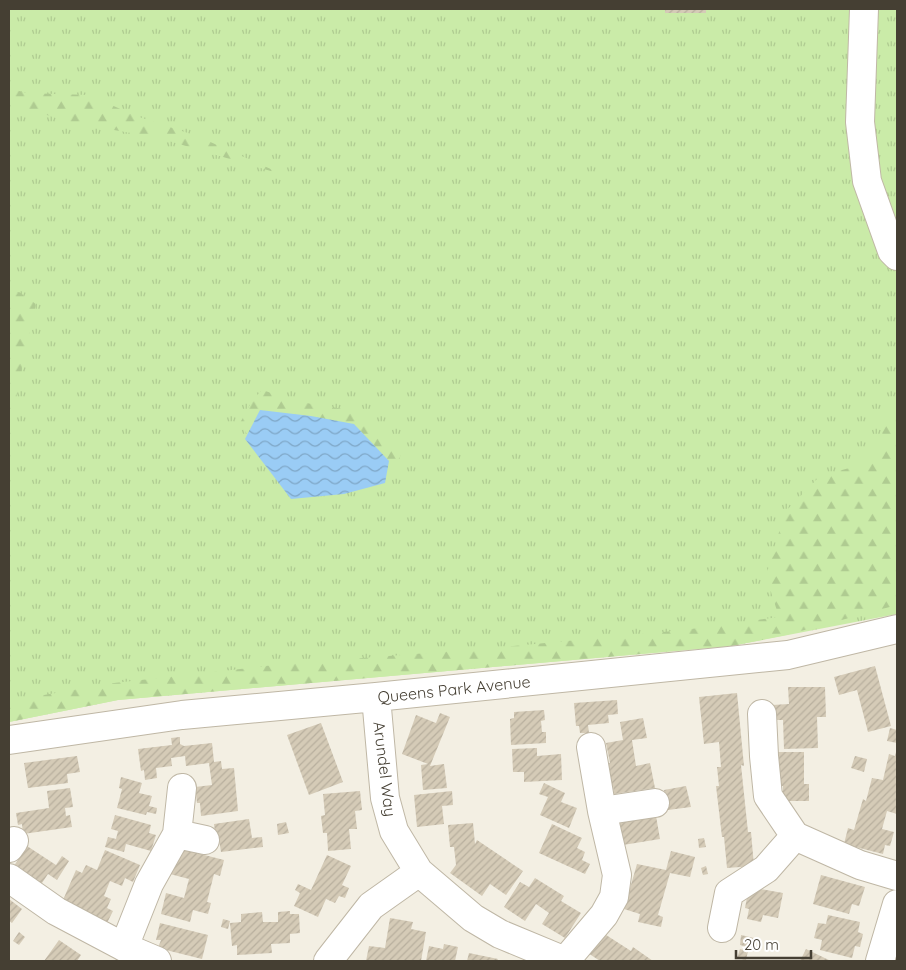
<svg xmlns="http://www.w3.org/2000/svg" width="906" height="970" font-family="Quicksand,sans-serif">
<defs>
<pattern id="grass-tufts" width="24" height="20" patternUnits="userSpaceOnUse" patternTransform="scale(1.25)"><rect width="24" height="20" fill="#caeba8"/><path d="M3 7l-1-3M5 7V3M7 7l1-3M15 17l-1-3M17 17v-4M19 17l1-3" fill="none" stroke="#afcb91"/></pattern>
<pattern id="forest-firs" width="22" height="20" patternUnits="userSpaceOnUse" patternTransform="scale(1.25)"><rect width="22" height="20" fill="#caeba8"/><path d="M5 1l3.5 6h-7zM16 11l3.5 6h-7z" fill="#afcb91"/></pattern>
<pattern id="water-waves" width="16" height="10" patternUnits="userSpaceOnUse" patternTransform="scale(1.25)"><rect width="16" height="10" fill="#9accf5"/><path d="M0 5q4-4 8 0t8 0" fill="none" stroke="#7fa7c7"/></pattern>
<pattern id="building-hatch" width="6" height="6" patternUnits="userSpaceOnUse" patternTransform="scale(1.25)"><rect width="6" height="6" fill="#d5cbb7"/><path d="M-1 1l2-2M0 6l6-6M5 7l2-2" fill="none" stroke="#b8af9e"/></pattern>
</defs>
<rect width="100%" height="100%" fill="#f3efe3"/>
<path fill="url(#grass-tufts)" d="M9 9H897V614L731 646 118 700 9 722Z"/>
<path fill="url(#forest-firs)" d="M9 88 26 93 89 95 136 116 197 136 284 175 159 138 69 122 9 103Z
M19 292 36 304 22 365 12 424 9 479V296Z
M262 390 300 402 362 412 392 440 401 456 386 474 389 461 354 424 311 416 260 410 247 434 240 423 252 401Z
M876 410 897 417V605L786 635 731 646 118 700 9 722V701L114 683 284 664 480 649 684 630 779 617 766 576 785 512 820 476 864 464 884 440Z"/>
<path fill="url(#water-waves)" d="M260 410 311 416 354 424 389 461 385 483 344 494 291 499 245 439Z"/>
<path fill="url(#building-hatch)" d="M665 9H706V13H665Z
M875 666 891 726 868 732 857 690 839 695 834 677Z
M788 687H825L826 717H817L818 748 784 749 783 720H773L772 705 789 704Z
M737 693 744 766 741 765 748 832H751L754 866 727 868 724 837H722L716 786H719L717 767H721L719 742 704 744 699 697Z
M617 700 618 714 608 715 609 723 588 725 589 733H580L579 726H576L574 703Z
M544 710 545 720 541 721 542 732H546V743L511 745 510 719 514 718V712Z
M440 713 450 717 430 766 444 764 447 788 423 790 421 765 428 764 402 754 416 715 436 723Z
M643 718 647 738 632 740 636 766 650 763 655 788 614 794 613 786H610L606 764 610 763 606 743 623 740 620 722Z
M321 723 343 782 309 795 287 735Z
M890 728 897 730V743L887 741Z
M180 737V744L184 746 212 743 214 762 221 761 222 769 234 768 238 811 201 816 200 803H197L195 787 212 785 209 763 186 766 185 756 171 758 172 766 156 768 157 778 145 780 144 770 141 771 138 749 172 745 171 738Z
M537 748V756L561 754 562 780 524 782V772H513L512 749Z
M897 748V814L887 811 882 829 894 832 890 846 885 845 883 854 844 844 848 828 854 830 863 799 866 801 872 778 883 780 889 754 895 756Z
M778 752H804V784H809V801H783V786H778Z
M77 756 80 772 67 774 68 783 28 788 24 763Z
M855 756 867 759 864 772 851 768Z
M121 777 142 783 139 793 152 796 149 806 157 808 156 814 147 812 146 815 117 808 122 789 119 788Z
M544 783 565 793 561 802 577 808 569 828 540 815 548 797 539 794Z
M686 786 691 807 668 810 664 790Z
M70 788 73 807 65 808 66 816 70 815 72 827 23 834 22 824 18 825 16 813 49 808 47 791Z
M360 791 362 810 355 811 357 829H349L351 849 328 851 327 833H323L321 816 325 815 323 794Z
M452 791 453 805 442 806 444 824 417 827 414 795Z
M115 815 151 825 149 833 156 835 151 851 126 844 124 852 105 847 108 837 116 839 118 831 111 829Z
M656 816 660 839 623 845 619 823Z
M249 819 252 838 262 837 263 847 221 852 218 833H215L214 824Z
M286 822 289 833 278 835 277 824Z
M473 823 475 844 477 840 523 871 506 895 490 884 482 896 450 873 456 865 454 847H450L448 825Z
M552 824 582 838 577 848 585 852 582 860 590 864 585 874 539 853Z
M704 838 706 847 699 848 698 839Z
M27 846 56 865 62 856 69 861 57 880 48 874 38 889 14 866Z
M177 848 224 860 220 876 214 874 207 902 211 903 208 914 193 910 190 922 161 914 166 893 184 898 189 879 170 874Z
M105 850 140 865 133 882 125 878 122 886 110 881 104 896 111 899 107 908 113 911 106 925 73 911 75 905 63 900 76 870 82 873 86 865 97 870Z
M671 851 695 857 690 877 670 873 658 915 663 917 661 927 638 922 640 914 624 909 637 864 666 870Z
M327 855 351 866 342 885 349 888 345 898 339 896 335 903 326 899 318 917 294 906 300 893 295 890 298 884 311 890Z
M706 866 708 874 703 875 701 868Z
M821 875 865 887 859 906 852 904 849 914 813 904Z
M535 878 564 896 561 901 581 913 565 938 542 924 549 913 536 904 525 921 504 907 520 882 529 887Z
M749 887 783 893 778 918 763 915 761 922 747 919 749 909 745 908Z
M9 899 22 909 12 923 9 921Z
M290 911V914H299L300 933 290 934V943L271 944 272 953 237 955V945L232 946 230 923 241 922V914L262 912 263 922H278V912Z
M828 915 860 922 858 932 863 934 860 947 855 946 852 958 820 950 822 940 814 938 818 923 826 924Z
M390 918 413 922 411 929 426 932 421 961 408 960 407 961H366L369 946 385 948Z
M223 919 230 921 228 929 221 927Z
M160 923 208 935 202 959 158 948 161 940H156Z
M19 932 25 937 19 945 13 941Z
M603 933 631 951 633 947 653 961H600L588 953Z
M741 935 754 938 752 948 740 945Z
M59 940 81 955 77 961H44Z
M444 944 458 947 455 961H426L429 946 443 949Z
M740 949 748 951 746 960 737 958Z
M806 949 831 961H800Z
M469 953 498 959 497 961H467Z"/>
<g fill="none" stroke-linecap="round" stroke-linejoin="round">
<defs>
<path id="minor" d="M864 9 860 122 867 181 892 251 897 256
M376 697 385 798 394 831 419 872 473 918 500 934 565 961
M762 714 764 756 768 796 795 836 860 865 897 876
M9 740 182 715 376 697 788 655 897 629
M602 811 655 803
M177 834 182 788
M9 848 14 841
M9 878 56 911 124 947 157 961
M722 928 729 893 766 869 795 836
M124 947 149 884 177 834 205 840
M328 961 371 906 419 872
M565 961 604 915 614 897 617 875 602 811 591 747
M880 961 897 904"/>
</defs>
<use href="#minor" stroke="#bfb7a5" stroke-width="30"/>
<use href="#minor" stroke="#fff" stroke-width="28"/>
</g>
<g text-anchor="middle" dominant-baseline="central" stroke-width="4.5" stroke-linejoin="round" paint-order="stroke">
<g font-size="16" fill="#453f33" stroke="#fff">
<text transform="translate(454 689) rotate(-6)">Queens Park Avenue</text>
<text transform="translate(385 769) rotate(83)">Arundel Way</text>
</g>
</g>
<rect width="906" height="970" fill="none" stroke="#453f33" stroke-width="20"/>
<path d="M736 950v8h75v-8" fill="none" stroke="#453f33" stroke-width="2.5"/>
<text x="744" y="950" font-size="15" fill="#453f33" stroke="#ffffff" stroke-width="4" paint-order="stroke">20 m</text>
</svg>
